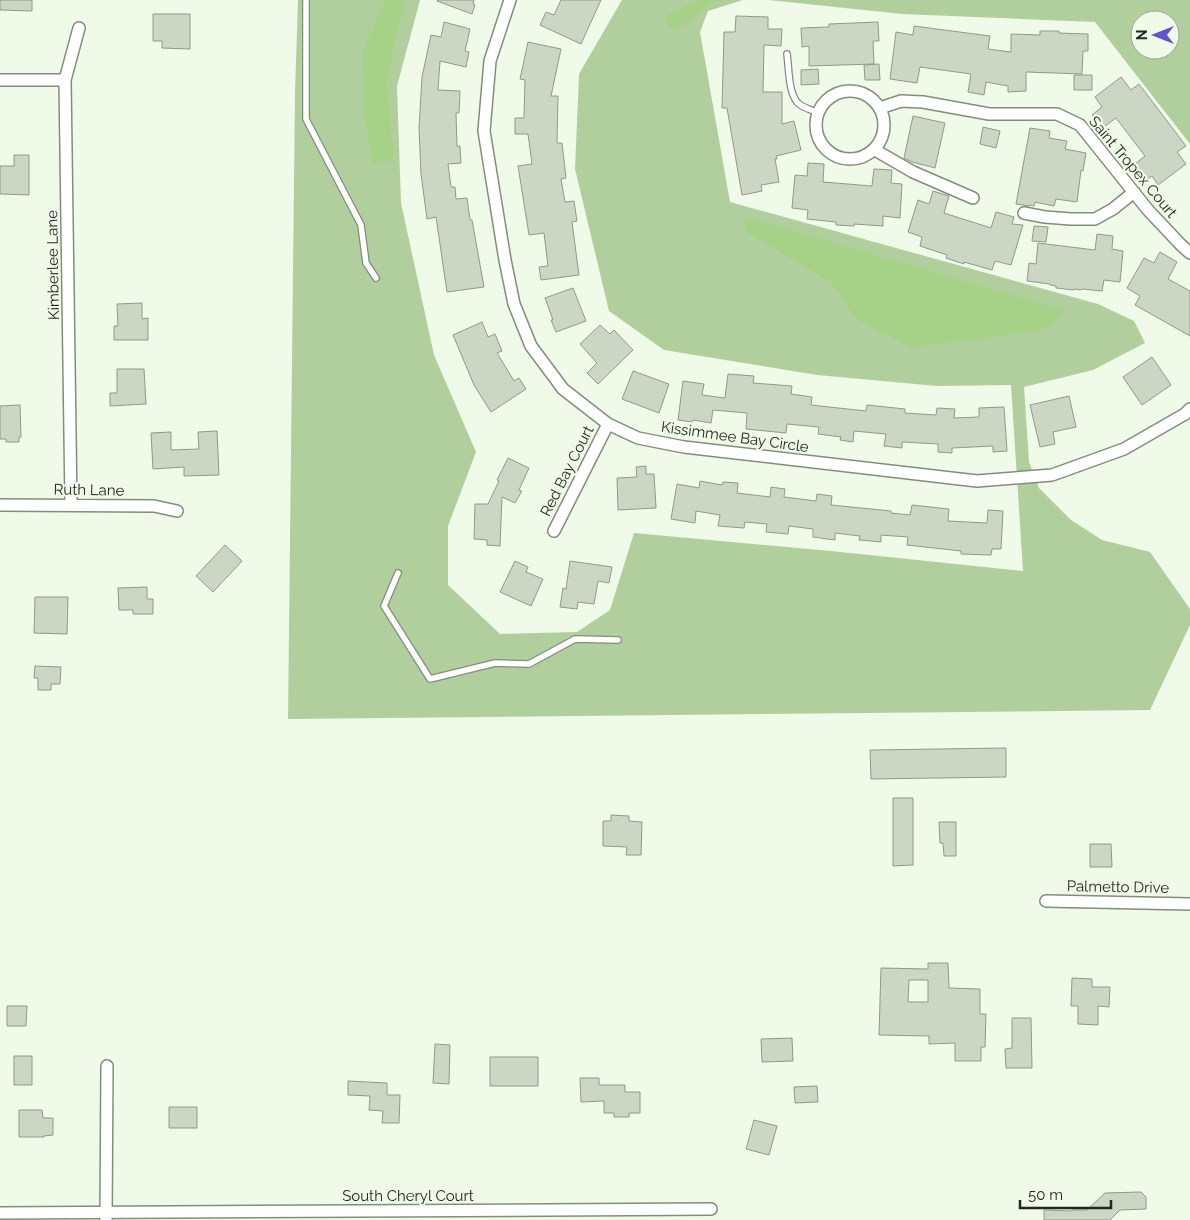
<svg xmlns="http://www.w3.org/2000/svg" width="1190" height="1220" font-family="Raleway,sans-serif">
<rect width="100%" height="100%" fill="#effae8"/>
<path fill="#b1cf9d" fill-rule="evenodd" d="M298 0H420L397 86 401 203 434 355 476 452 448 526V585L500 634 577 632 610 610 634 533 831 551 1023 571 1011 385 937 386 817 375 664 350 609 311 575 169 579 74 622 0H743L708 11 700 32 730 202 1098 304 1134 321 1145 343 1093 370 1024 387 1029 462 1039 488 1071 520 1102 540 1150 552 1190 609V625L1150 710 288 719 295 93Z
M769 0H1190V144L1095 22 902 14ZM1140 20H1170V50H1140Z"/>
<path fill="#a6d287" d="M385 0H406L396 35 387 83 394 161 372 163 364 112 363 50Z
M699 0H720L707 4 700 13 675 31 668 26 666 16Z
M749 218 1063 310C1060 322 1047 326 1037 331L911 348 856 319 831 282 746 232 744 222Z"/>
<path fill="#cbd6c4" stroke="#8f9a89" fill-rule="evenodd" d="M0 0H32V11L0 10Z
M438 0H474L473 4 475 5 472 14 437 1Z
M561 0H601L581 44 540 25 546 12 554 15Z
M153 14H190V49L162 48V41H153Z
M736 16 768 17V29H782L781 46 764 45 763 92H782V124L794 121 801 150 776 156 777 159H775L779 182 761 185 762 191 742 195 727 108H722L724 32H735Z
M444 22 470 29 465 51 469 52 466 67 440 61 438 90 460 91 459 113H456L457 146H460L461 163 448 164 451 187H455L456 199 467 198 470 220H472L484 287 447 292 436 217 427 219 421 174 419 128 422 77 431 35 441 37Z
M878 22 879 41H873L874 64 809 66V46L802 47 801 28 829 27V24Z
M914 26 990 36 988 49 1011 52V34L1040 35V31H1059V33L1088 34V51H1083L1082 74 1026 72V91L1008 92V86L986 82 984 95 968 92 971 74 920 67 917 83 890 79 896 32 913 35Z
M528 42 561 49 551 96H558L557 143H562L566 178 561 179 565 202 574 201 577 221 572 222 579 275 541 280 539 267 548 266 544 233 529 235 518 166 532 164 528 134H515V118H524L525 80 520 79Z
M879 64 880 80H865L864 65Z
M818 69 819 84 801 85V70Z
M1074 75H1092V90H1074Z
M1121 77 1131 90 1139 84 1186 146 1177 152 1186 164 1158 185 1152 176 1142 184 1130 168 1145 156 1116 118 1102 128 1092 115 1102 107 1095 97Z
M913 116 945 123 935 168 912 162 904 158Z
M983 127 1000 131 996 148 980 144Z
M1030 128 1050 131 1049 138 1067 141 1065 149 1086 153 1083 171 1081 170 1077 202 1056 199 1054 206 1035 202 1034 206 1029 205V206L1016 204Z
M14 155H29V195L0 194V166H14Z
M808 163 824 164 823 182 872 186 874 169 892 170 891 183 902 184 900 218 883 216V226L854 224V226L836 225V222L807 219 808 210 792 208 795 175 807 176Z
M933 191 949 196 944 213 991 228 996 212 1014 217 1012 224 1023 225 1011 265 995 261 992 270 964 262V264L946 258 947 255 920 246 922 237 908 232 918 200 929 204Z
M1034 226 1048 227 1046 242 1032 241Z
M1097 234 1113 236 1112 249 1123 251 1120 282 1104 280 1102 291 1082 289 1081 290 1075 289 1074 290 1056 288V286L1050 285V284L1027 281 1029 263 1036 264 1038 243 1095 250Z
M1160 252 1177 262 1168 279 1190 291V336L1135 305 1140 296 1127 288 1144 258 1154 263Z
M573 288 586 321 556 332 551 320H553L545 298Z
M142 303V319L148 318V340H114V326H118L117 304Z
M482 322 488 337 495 334 502 351 497 353 514 381 519 378 526 389 491 412 474 385 453 335Z
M600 325 610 334 614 330 633 350 598 384 587 373 597 363 580 344Z
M1152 357 1171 385 1142 405 1123 377Z
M117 369H144L146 404 110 406V393H117Z
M633 371 669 384 659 413 622 399Z
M728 374 754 376 753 383 792 386 791 394 812 397 811 405 866 411 867 405 905 409V413L936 415 937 408 955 409 954 418 979 417V408L1004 407 1007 451 993 452V446L952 448V453L938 452V444L902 442V448L884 446 886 434 854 431 853 442 840 440 841 437 818 434 819 427 787 424 786 433 746 429 747 413 713 410 711 423 693 420 692 422 678 420 683 381 704 384 702 395 725 398Z
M1069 396 1076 427 1053 432 1055 444 1040 447 1030 405Z
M20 405 21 437H19V442H6V439H0V406Z
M217 431 219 475 184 476V467L153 469 151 433 171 432V450L199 449 198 432Z
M508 458 529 468 519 490 522 491 515 503 502 497 500 546 487 545V540L474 539 475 504H488L499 481 497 480Z
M646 466V474H654L656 508 618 510 617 478 637 477 636 467Z
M700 481 722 485 723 482 738 483 737 493 770 497 771 487 785 489 784 497 816 501 817 494 832 496 831 505 891 511V513L910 515 912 505 949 509 948 521 987 523 988 510 1003 511 1001 549H992L991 555 961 554V551L907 545 908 537 881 535V542L859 540 860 536 835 533V540L813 537V529L789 526 788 534 766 532 767 524 745 522 744 528 718 526 720 515 696 511 695 523 671 519 677 484 699 488Z
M225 545 242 561 213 592 196 576Z
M515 561 528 567 526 572 543 579 531 606 500 592Z
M570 561 612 567 609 583 598 581 594 604 578 602 577 609 560 607 563 588 566 589Z
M147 587V599H153V614H133V610H119L118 588Z
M35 597H68L67 634 34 633Z
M35 666 61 667 60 684H51V690H38V678H34Z
M1006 748V777L871 779 870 750Z
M893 798H913V865L893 866Z
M611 815 629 816V821L642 822 641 855H626L627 847 603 846V821H611Z
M939 822H956V856H944L943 843H940Z
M1090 844H1111L1112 867H1090Z
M928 963H948L949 988 980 989V1014H986L985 1047H981V1061H955V1043L929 1044V1036L879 1035 881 968 928 969ZM909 980H928V1002H908Z
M1072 978 1092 979V987H1110L1109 1007 1098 1006V1025L1078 1024V1006H1071Z
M7 1006H27L26 1026H7Z
M1012 1018H1031L1032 1068H1006L1005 1049 1012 1048Z
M792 1038 793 1061 762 1062 761 1039Z
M435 1044 450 1045 449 1084 433 1083Z
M14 1056H32V1085H14Z
M490 1057H538V1086H490Z
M580 1078H599V1085H625V1092H640V1113H629V1117H614V1113H604V1101L581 1102Z
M348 1081 387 1083V1095H400L399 1123H382L383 1111 369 1110 370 1096 348 1095Z
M817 1086 818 1102 795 1103 794 1087Z
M169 1107H197V1128H169Z
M19 1110H42L43 1118H53V1135L44 1136V1137H19Z
M754 1120 777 1126 769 1155 746 1149Z
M1141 1192 1146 1197V1209L1120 1210 1110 1220H1044V1210L1072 1211V1210H1087L1105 1193Z"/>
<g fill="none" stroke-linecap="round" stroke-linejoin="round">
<defs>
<path id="service" d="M306 0V119L361 225 366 263 376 278
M787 54C789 67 788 95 799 104 804 108 812 110 818 113
M398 573 384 606 430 679 495 663 529 664 575 639 618 640"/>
<path id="minor" d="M510 0 490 61 484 131 505 260 514 304 531 346 563 389 608 424 638 438 684 447 977 481 1052 475 1124 449 1185 414 1190 409
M0 80H65
M816 125a34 34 0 1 1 68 0a34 34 0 1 1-68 0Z
M880 108 901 101 923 102 989 114H1057L1080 125 1148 210 1181 245 1190 253
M875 150 913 172 973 198
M1024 213 1045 217 1071 219H1095L1113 209 1134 192
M71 504 65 80 79 28
M0 505 154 506 177 511
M554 531 608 424
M1046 901 1190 904
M0 1213 711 1209
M106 1220 107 1066"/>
</defs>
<use href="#service" stroke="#838d7c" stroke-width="8"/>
<use href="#minor" stroke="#838d7c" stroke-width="14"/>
<use href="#service" stroke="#fff" stroke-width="5.5"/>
<use href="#minor" stroke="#fff" stroke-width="11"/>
</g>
<g text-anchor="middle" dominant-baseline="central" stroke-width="4.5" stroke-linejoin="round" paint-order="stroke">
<g font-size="15" fill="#232720" stroke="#effae8">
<text transform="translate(1133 167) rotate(50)">Saint Tropex Court</text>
<text transform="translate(53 265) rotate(-91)">Kimberlee Lane</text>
<text transform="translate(735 437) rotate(8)">Kissimmee Bay Circle</text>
<text transform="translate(567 471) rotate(-63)">Red Bay Court</text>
<text transform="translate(89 490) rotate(1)">Ruth Lane</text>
<text transform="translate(1118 887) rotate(1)">Palmetto Drive</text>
<text x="408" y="1196">South Cheryl Court</text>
</g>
</g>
<g transform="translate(1155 35) rotate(270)"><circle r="24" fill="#effae8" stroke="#9da698"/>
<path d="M0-4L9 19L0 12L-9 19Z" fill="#6155ce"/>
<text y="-8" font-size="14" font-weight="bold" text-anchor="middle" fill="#232720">N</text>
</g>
<path d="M1020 1200v8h91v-8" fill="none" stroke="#232720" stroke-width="2.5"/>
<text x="1028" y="1200" font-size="15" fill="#232720" stroke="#effae8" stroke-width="4" paint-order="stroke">50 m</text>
</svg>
